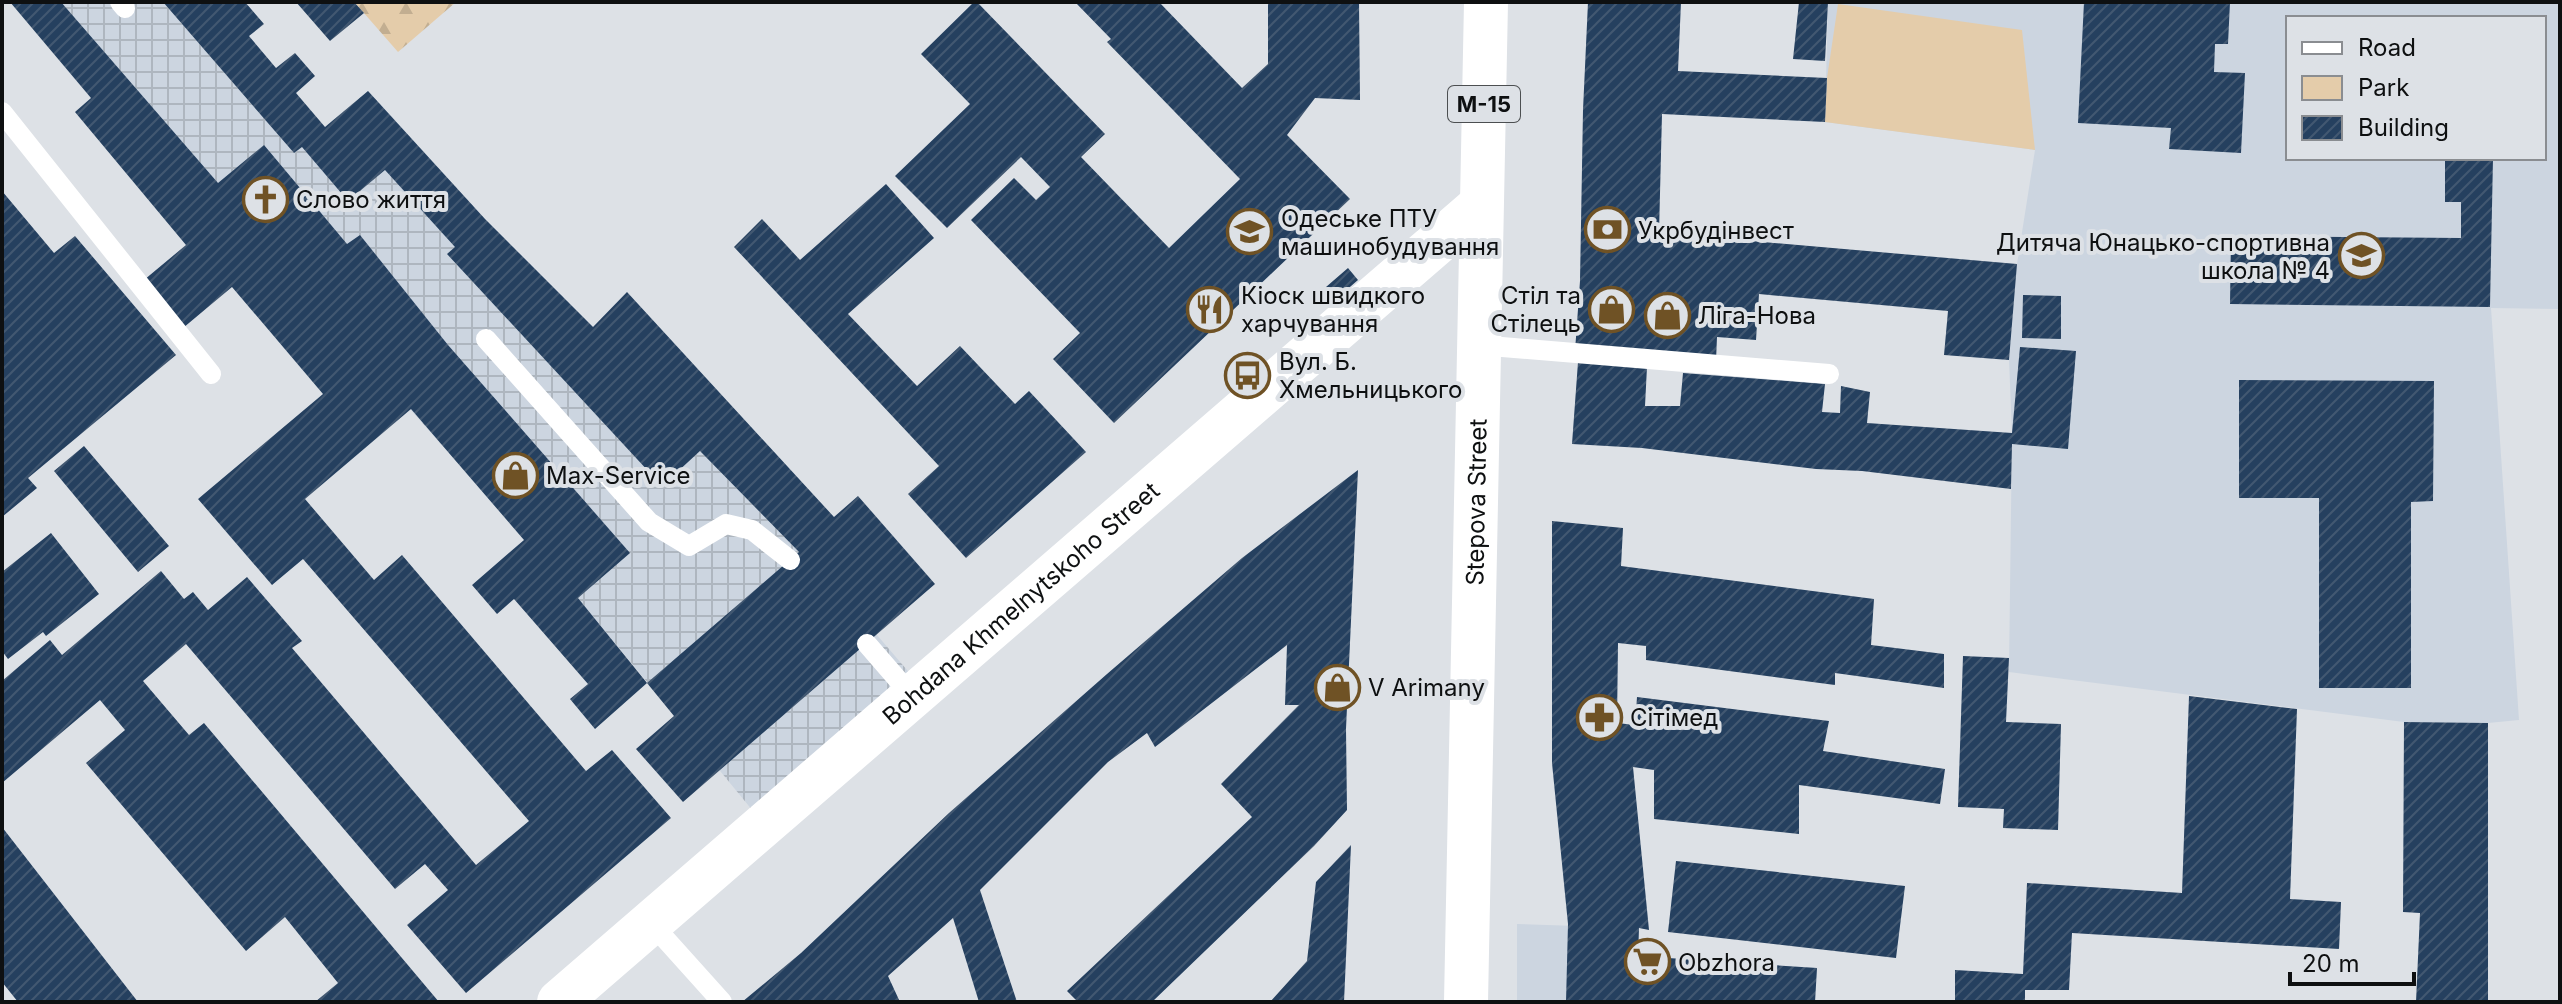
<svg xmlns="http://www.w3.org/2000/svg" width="2562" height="1004" font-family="Inter,sans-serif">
<defs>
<pattern id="industrial-grid" width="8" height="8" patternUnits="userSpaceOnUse" patternTransform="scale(2)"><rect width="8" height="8" fill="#ccd5e0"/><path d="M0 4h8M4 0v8" fill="none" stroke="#aeb6bf"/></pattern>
<pattern id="forest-firs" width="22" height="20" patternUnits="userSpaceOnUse" patternTransform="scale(2)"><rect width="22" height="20" fill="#e4ccaa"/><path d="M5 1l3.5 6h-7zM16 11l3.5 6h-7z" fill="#c2ae91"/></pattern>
<pattern id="building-hatch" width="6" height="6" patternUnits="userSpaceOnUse" patternTransform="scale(2)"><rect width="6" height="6" fill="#25405f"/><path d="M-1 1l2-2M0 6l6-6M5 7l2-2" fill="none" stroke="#425871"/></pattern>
</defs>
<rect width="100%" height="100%" fill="#dde1e6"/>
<path fill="#ccd5e0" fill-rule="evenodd" d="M1828 2H2560V309L2491 308 2519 720 2488 723 2404 722 2009 672 2012 433 2009 360 2017 264 2035 150 1825 122ZM2288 18H2544V158H2288ZM2231 236 2491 239 2490 307Z
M1517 924 1639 928 1638 956 1817 968 1815 1002H1517Z"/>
<path fill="url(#industrial-grid)" d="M61 2H163L294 153 368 91 485 219 593 327 700 451 799 552 877 635 919 684 762 822 578 598 393 390Z"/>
<path fill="#e4ccaa" d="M1838 4 2022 30 2035 150 1825 122 1827 78Z"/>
<path fill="url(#forest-firs)" d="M358 2H456L398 52 356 4Z"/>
<path fill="url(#building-hatch)" d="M10 2H61L218 183 264 145 347 244 360 235 448 345 630 553 578 598 647 683 799 552 700 451 662 486 447 254 455 247 385 170 348 201 302 147 294 153 163 2H245L264 24 249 36 276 68 295 53 315 76 296 93 325 127 368 91 485 219 593 327 627 292 834 517 858 496 935 584 683 802 636 749 674 716 647 683 595 729 570 699 588 684 514 599 497 614 472 585 524 540 411 409 305 499 374 580 402 555 586 771 612 750 671 818 466 993 407 925 448 890 425 864 395 889 186 644 143 681 189 735 204 723 439 1002H315L338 983 285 917 246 951 86 763 125 730 100 700 2 783V681L50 640 62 655 161 571 184 599 193 592 208 610 247 577 302 641 292 648 476 865 529 821 303 559 272 585 198 499 323 394 232 287 183 328 144 280 186 245 75 112 91 98Z
M296 2H354L364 13 330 41Z
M974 2H977L1105 134 1081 157 1169 248 1240 179 1107 42 1111 39 1075 2H1159L1242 88 1268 64V2H1359L1360 100 1315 98 1287 135 1350 199 1114 423 1053 359 1080 333 971 220 1014 178 1036 200 1050 187 1021 157 947 228 895 176 970 104 921 54Z
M1588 2H1681L1678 71 1827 78 1825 122 1662 114 1659 233 2017 264 2009 360 1944 355 1948 311 1759 294 1756 340 1717 337 1716 361 1575 351 1580 281 1583 110Z
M1799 2H1828L1825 61 1793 59Z
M2084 2H2230L2228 44H2215L2214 72 2245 73 2241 153 2169 149 2171 128 2078 123Z
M2445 158H2493L2490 307 2230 304 2231 236 2461 238V202H2445Z
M886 184 934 238 848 314 917 386 960 346 1015 404 1029 391 1086 452 966 558 908 494 939 466 734 247 762 219 800 260Z
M2 191 54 253 75 236 176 355 28 478 37 488 2 517Z
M1348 268 1358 280 1336 299 1326 287Z
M2023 295 2061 296V339L2022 338Z
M2020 347 2076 351 2068 449 2012 444 2011 489 1862 471 1816 469 1642 448 1572 444 1578 362 1647 367 1645 406H1680L1683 373 1825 384 1822 412 1840 413 1841 386 1870 392 1867 423 2012 433Z
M1246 356 1252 364 1237 377 1231 369Z
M2239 380 2434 381 2433 501 2411 502V688H2319V498H2239Z
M84 446 169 546 138 572 54 471Z
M1358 470 1346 729 1347 810 1314 846 1152 1002H1078L1067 991 1252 817 1221 784 1299 705H1285L1287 645 1155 747 1147 733 1108 762 980 890 1017 1002H979L953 918 888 976 900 1002H742L801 953 949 813 1107 674 1242 558Z
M1552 521 1623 528 1621 566 1874 599 1871 645 1944 654V688L1835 673V685L1646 660V646L1618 643 1617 723 1635 725 1637 697 1829 721 1823 751 1945 769 1940 804 1799 785V834L1654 819V770L1633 767 1649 930 1639 928 1638 956 1817 968 1815 1002H1566L1568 924 1552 763Z
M51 533 99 594 46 636 43 632 8 659 2 651V572Z
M1963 656 2009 658 2006 722 2061 724 2058 830 2003 828 2004 809 1958 807Z
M2189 696 2297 709 2290 899 2341 902 2339 949 2072 933 2069 990H2025V1002H1955V970L2023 974 2027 883 2182 893Z
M2404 722 2488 723V1002H2416L2420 913 2403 912Z
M2 827 138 1002H18L2 982Z
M1351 845 1344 1002H1270L1307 961 1316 882Z
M1676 861 1905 886 1896 958 1668 932Z"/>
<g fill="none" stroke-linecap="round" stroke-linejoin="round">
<path stroke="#fff" stroke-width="20" d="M120 2 125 8
M2 112 211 374
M486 339 649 522 689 546 726 524 752 530 790 560
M1478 345 1829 374
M867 644 912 696
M651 923 722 1002"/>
<path stroke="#fff" stroke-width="44" id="s1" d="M559 1002 1481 205"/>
<path stroke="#fff" stroke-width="44" id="s2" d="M1466 1002 1486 2"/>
</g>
<defs>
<symbol id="church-ring" viewBox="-11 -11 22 22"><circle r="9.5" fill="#dde1e6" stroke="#6f5225" stroke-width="1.5"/><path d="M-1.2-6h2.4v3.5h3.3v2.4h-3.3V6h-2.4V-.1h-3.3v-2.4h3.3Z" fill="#6f5225"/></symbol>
<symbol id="bank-ring" viewBox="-11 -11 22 22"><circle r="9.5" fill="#dde1e6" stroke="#6f5225" stroke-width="1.5"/><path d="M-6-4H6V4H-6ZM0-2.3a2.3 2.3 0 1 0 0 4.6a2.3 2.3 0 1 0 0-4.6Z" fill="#6f5225"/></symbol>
<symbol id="university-ring" viewBox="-11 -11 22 22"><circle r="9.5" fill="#dde1e6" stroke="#6f5225" stroke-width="1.5"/><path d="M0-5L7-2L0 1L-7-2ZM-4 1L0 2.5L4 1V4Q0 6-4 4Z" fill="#6f5225"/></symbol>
<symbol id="school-ring" viewBox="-11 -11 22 22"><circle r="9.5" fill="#dde1e6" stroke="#6f5225" stroke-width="1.5"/><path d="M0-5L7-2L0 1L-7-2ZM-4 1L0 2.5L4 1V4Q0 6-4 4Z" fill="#6f5225"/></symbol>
<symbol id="restaurant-ring" viewBox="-11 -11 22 22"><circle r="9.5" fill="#dde1e6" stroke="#6f5225" stroke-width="1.5"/><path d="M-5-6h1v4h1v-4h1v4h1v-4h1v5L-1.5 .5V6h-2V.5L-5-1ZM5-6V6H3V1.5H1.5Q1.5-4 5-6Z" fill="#6f5225"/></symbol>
<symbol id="shop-ring" viewBox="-11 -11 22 22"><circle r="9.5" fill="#dde1e6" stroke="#6f5225" stroke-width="1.5"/><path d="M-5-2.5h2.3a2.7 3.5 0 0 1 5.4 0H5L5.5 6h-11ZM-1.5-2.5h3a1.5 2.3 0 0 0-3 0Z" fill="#6f5225"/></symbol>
<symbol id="bus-ring" viewBox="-11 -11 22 22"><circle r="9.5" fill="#dde1e6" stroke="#6f5225" stroke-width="1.5"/><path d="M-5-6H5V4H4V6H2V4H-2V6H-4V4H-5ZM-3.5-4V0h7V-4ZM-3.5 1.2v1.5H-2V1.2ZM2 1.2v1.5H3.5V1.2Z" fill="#6f5225"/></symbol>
<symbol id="pharmacy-ring" viewBox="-11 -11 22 22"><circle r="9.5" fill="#dde1e6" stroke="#6f5225" stroke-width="1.5"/><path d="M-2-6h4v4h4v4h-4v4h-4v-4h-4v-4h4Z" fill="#6f5225"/></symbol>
<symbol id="supermarket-ring" viewBox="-11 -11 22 22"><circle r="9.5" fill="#dde1e6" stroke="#6f5225" stroke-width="1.5"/><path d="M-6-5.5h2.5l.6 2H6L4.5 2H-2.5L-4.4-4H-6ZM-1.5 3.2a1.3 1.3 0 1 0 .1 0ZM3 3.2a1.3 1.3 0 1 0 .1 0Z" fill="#6f5225"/></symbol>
</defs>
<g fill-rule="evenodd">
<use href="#church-ring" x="240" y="174" width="51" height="51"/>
<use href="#bank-ring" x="1582" y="204" width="51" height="51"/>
<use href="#university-ring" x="1224" y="206" width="51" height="51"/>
<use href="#school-ring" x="2336" y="230" width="51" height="51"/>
<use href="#restaurant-ring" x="1184" y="284" width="51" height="51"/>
<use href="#shop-ring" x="1586" y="284" width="51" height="51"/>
<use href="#shop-ring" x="1642" y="290" width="51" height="51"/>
<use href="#bus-ring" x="1222" y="350" width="51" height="51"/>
<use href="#shop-ring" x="490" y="450" width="51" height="51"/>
<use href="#shop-ring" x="1312" y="662" width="51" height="51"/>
<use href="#pharmacy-ring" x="1574" y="692" width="51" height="51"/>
<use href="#supermarket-ring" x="1622" y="936" width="51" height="51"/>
</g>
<g text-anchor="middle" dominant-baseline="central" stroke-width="8" stroke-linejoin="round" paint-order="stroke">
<rect fill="#dde1e6" stroke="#4c4f51" stroke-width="2" x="1448" y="86" width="72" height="36" rx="6"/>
<g font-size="22" font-weight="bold" fill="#0e1011">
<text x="1484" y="104">М-15</text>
</g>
<g font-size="24" fill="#0e1011" stroke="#dde1e6" text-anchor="start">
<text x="296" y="199">Слово життя</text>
<text x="1281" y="218">Одеське ПТУ<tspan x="1281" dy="28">машинобудування</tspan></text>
<text x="1638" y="230">Укрбудінвест</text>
<text x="2330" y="242" text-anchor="end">Дитяча Юнацько-спортивна<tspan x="2330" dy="28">школа № 4</tspan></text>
<text x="1241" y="295">Кіоск швидкого<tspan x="1241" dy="28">харчування</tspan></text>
<text x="1581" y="295" text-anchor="end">Стіл та<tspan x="1581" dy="28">Стілець</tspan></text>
<text x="1698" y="315">Ліга-Нова</text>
<text x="1279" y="361">Вул. Б.<tspan x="1279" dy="28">Хмельницького</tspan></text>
<text x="546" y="475">Max-Service</text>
<text x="1368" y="687">V Arimany</text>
<text x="1630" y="717">Сітімед</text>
<text x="1678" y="962">Obzhora</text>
</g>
<g font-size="24" fill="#0e1011" stroke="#dde1e6">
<text stroke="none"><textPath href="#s2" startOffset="500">Stepova Street</textPath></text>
<text stroke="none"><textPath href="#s1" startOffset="610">Bohdana Khmelnytskoho Street</textPath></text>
</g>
</g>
<rect width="2562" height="1004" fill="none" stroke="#0e1011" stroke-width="8"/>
<rect x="2286" y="16" width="260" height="144" fill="#dde1e6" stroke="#8a8d91" stroke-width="2"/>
<rect x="2302" y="42" width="40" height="12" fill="#ffffff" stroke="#8a8d91" stroke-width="2"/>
<text x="2358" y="56" font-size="24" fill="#0e1011">Road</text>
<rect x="2302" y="76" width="40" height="24" fill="#e4ccaa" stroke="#8a8d91" stroke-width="2"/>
<text x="2358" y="96" font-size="24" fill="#0e1011">Park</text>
<rect x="2302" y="116" width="40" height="24" fill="url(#building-hatch)" stroke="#8a8d91" stroke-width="2"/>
<text x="2358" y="136" font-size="24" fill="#0e1011">Building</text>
<path d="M2290 972v12h124v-12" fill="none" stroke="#0e1011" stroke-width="4"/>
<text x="2302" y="972" font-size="24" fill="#0e1011" stroke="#dde1e6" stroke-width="6" paint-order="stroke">20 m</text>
</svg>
